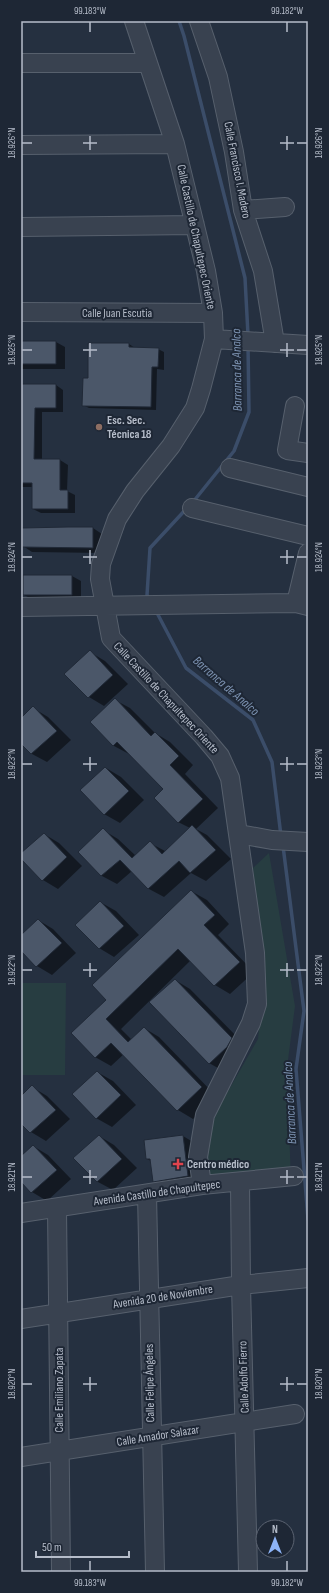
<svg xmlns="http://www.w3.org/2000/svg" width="329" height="1593" font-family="'Sofia Sans Condensed',sans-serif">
<rect width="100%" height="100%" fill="#253040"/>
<path fill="#273d41" d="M269 853 295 1006 287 1068 291 1183 209 1179 207 1159 210 1128 220 1105 258 1039 263 987 253 868Z
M21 983H66L65 1075H21Z"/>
<path fill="#0007" d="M21 342H56L65 347V369H21Z
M89 344H129L135 348 158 349 164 352V370L157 369 156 410 89 408 83 405 89 379Z
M21 385H56L63 390V412H42V460H60L68 465 67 491 75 495V513H41L33 509V487H21Z
M93 528 102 534V553L32 552 23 546Z
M72 576 81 581V600H34L24 595Z
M90 652 105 661 128 684 104 706 89 697 66 674Z
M115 700 130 708 155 733 170 742 193 765 185 774 218 808 196 829 207 835 231 859 206 881 191 873 164 897 149 889 132 871 117 884 102 876 79 852 103 830 118 839 136 856 150 843 165 851 190 828 178 822 164 789 129 754 114 746 91 722Z
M33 708 48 717 71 740 47 762 32 754 21 742V719Z
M106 768 121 777 144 800 120 823 104 814Z
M44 834 59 843 82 866 58 889 43 880 21 857V855Z
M191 891 207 900 229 924 218 935 254 972 230 994 215 985 191 960 121 1029 132 1040 144 1028 159 1037 217 1097 193 1119 178 1110 124 1054 111 1066 95 1057 107 1000Z
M100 902 116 911 139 935 114 957 99 948Z
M38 920 53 929 76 953 52 975 37 966 21 950V936Z
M175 980 190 989 247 1047 225 1072 209 1063Z
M97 1072 113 1081 136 1105 112 1127 96 1118Z
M32 1087 47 1096 70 1119 46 1141 31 1132 21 1122V1097Z
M99 1136 114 1145 137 1168 113 1190 98 1182 75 1158Z
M183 1136 198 1145 203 1185 169 1190 154 1181 151 1161 147 1159Z
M33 1146 48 1155 71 1179 47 1201 32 1192 21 1181V1157Z"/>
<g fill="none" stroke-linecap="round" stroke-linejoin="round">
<path stroke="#3b4d69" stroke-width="3.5" d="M179 21 184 36 245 278 248 335
M193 502 234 451 249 412 248 345
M150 600 147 595 150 548 187 508
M156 611 186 668 253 720 272 762 281 836
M283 846 304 1011 296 1069 308 1219"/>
</g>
<path fill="#4b5769" stroke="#202937" d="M21 341H56V364H21Z
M88 343H129V347L159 348 158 367H152L151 407 82 406 83 378H88Z
M21 384H56V408H35L34 459H60V490H68V509H32V483H21Z
M68 527H93V548L22 547V528Z
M23 575H72V595H23Z
M90 650 113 675 88 698 64 674Z
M115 698 151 736 155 732 179 756 170 765 203 799 178 823 154 798 163 789 117 742 113 746 90 722Z
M33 706 57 731 31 754 21 744V718Z
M105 767 129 791 104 815 80 790Z
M192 825 216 850 190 873 179 861 148 889 120 860 101 876 78 852 103 828 132 858 150 841 162 854Z
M44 833 67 857 42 881 21 859V853Z
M191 890 215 915 204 925 240 962 214 986 178 949 106 1019 128 1042 144 1027 202 1087 177 1111 111 1043 95 1058 71 1033 106 1000 92 985Z
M100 901 124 926 99 949 75 925Z
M38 919 62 943 36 967 21 951V935Z
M175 979 232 1038 227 1047 209 1064 149 1002Z
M97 1071 121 1095 96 1119 72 1094Z
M32 1085 56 1110 30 1133 21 1124V1096Z
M99 1135 122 1159 97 1182 73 1158Z
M183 1135 188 1176 153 1182 150 1159H146L144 1140Z
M33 1145 57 1170 31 1193 21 1182V1156Z"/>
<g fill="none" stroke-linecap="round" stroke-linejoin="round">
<defs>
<path id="minor" d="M134 21 175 144 206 271 213 313 214 339 201 389 195 408 171 446 135 491 117 519 101 564 100 579 111 638 204 737 220 756 230 778 255 953 257 1004 251 1023 205 1115 198 1157 202 1185
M199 21 218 77 234 152 243 210 263 271 275 343
M21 63H147
M21 145 175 144
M243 210 285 207
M21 227 195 225
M21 312 213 313
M214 339 308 345
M295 406 287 450 308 453
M230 468 308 487
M192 508 308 536
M296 603 308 553
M21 607 296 603 308 606
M239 834 272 840 308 842
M240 1182 241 1285 248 1572
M147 1194 155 1572
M57 1208 61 1572
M21 1213 202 1185 294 1176
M21 1319 241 1285 308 1278
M21 1457 295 1414"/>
</defs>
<use href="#minor" stroke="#57606d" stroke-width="20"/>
<use href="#minor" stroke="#394250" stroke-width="18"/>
</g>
<path fill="none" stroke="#b6bdca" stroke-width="1.5" d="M90 22V32M287 22V32M90 136V150M287 136V150M22 143H32M83 143H97M280 143H294M297 143H307M90 343V357M287 343V357M22 350H32M83 350H97M280 350H294M297 350H307M90 550V564M287 550V564M22 557H32M83 557H97M280 557H294M297 557H307M90 757V771M287 757V771M22 764H32M83 764H97M280 764H294M297 764H307M90 963V977M287 963V977M22 970H32M83 970H97M280 970H294M297 970H307M90 1170V1184M287 1170V1184M22 1177H32M83 1177H97M280 1177H294M297 1177H307M90 1377V1391M287 1377V1391M22 1384H32M83 1384H97M280 1384H294M297 1384H307M90 1561V1571M287 1561V1571"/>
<circle fill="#8d6e63" stroke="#1e2735" stroke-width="1.5" cx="99" cy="427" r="4"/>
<path fill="#e0444e" stroke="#1e2735" stroke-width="1.5" d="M176 1158h4v4h4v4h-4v4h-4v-4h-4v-4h4z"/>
<g text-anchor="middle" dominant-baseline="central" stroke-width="4" stroke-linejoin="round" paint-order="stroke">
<g font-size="12" fill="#b6bdca" stroke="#1e2735">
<text transform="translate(237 170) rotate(79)">Calle Francisco I. Madero</text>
<text transform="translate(196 237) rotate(78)">Calle Castillo de Chapultepec Oriente</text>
<text x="117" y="313">Calle Juan Escutia</text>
<text transform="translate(166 698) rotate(47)">Calle Castillo de Chapultepec Oriente</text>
<text transform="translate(157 1193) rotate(-8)">Avenida Castillo de Chapultepec</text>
<text transform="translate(163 1297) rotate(-9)">Avenida 20 de Noviembre</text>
<text transform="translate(244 1377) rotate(-92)">Calle Adolfo Fierro</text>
<text transform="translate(150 1383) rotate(-91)">Calle Felipe Ángeles</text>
<text transform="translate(59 1390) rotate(-90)">Calle Emiliano Zapata</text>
<text transform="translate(158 1436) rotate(-9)">Calle Amador Salazar</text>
</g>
<g font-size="12" font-weight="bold" fill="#b6bdca" stroke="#1e2735" text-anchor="start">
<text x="107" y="420">Esc. Sec.<tspan x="107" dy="14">Técnica 18</tspan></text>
<text x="187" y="1164">Centro médico</text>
</g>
<g font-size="13" font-style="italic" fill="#7d93b2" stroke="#1e2735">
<text transform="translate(237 370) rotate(-91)">Barranca de Analco</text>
<text transform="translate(226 686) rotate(41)">Barranca de Analco</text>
<text transform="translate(290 1103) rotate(-93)">Barranca de Analco</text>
</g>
</g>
<rect width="329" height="1593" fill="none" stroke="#1e2735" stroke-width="44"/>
<g transform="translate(275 1539)"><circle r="19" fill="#1e2735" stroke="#5b6371"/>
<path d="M0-3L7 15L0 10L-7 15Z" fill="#8db4f8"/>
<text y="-6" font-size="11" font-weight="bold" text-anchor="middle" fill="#b6bdca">N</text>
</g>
<path d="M36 1551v6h93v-6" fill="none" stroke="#b6bdca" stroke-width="2"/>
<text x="42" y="1551" font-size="12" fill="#b6bdca" stroke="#1e2735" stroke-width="3" paint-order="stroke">50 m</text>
<rect x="22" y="22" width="285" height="1549" fill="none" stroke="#b6bdca" stroke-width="1.5"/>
<g font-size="10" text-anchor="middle" fill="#b6bdca">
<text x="90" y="14">99.183°W</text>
<text x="287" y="14">99.182°W</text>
<text transform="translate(11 143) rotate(-90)" y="4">18.926°N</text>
<text transform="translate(318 143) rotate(-90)" y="4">18.926°N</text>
<text transform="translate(11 350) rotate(-90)" y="4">18.925°N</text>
<text transform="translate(318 350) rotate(-90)" y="4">18.925°N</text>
<text transform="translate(11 557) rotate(-90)" y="4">18.924°N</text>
<text transform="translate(318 557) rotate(-90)" y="4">18.924°N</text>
<text transform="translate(11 764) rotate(-90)" y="4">18.923°N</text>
<text transform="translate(318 764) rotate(-90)" y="4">18.923°N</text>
<text transform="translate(11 970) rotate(-90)" y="4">18.922°N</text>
<text transform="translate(318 970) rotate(-90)" y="4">18.922°N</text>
<text transform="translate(11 1177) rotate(-90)" y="4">18.921°N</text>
<text transform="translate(318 1177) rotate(-90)" y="4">18.921°N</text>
<text transform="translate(11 1384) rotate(-90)" y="4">18.920°N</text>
<text transform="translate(318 1384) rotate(-90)" y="4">18.920°N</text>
<text x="90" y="1586">99.183°W</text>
<text x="287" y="1586">99.182°W</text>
</g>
</svg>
